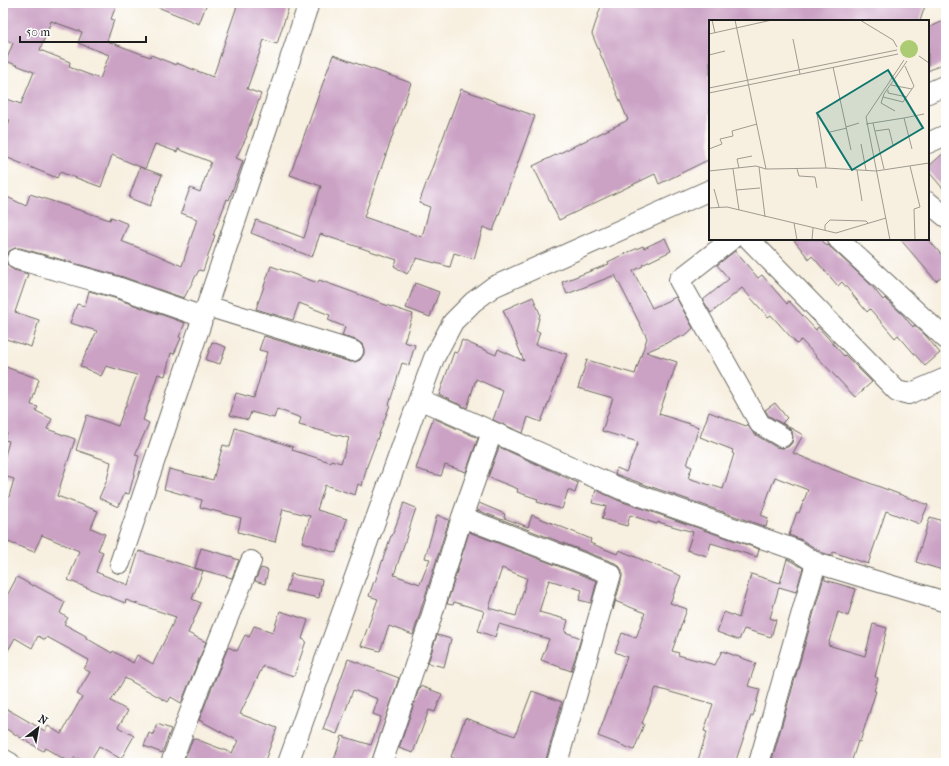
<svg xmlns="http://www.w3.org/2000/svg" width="949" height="766" font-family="'IM FELL French Canon',serif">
<rect width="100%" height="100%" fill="#fff"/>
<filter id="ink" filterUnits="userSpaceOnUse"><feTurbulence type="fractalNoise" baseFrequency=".025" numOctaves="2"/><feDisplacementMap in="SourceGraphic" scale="8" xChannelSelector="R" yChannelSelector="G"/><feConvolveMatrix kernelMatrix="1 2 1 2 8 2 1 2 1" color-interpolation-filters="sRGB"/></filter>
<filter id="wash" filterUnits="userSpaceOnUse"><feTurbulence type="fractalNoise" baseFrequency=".012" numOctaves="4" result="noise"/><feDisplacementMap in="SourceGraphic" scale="16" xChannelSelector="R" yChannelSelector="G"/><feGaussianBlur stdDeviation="0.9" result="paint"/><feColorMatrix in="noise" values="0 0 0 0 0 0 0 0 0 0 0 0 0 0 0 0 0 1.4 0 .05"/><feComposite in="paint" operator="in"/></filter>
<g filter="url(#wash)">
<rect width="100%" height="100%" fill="#f7efdf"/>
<g id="blocks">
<path fill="#cba1c4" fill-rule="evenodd" d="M3 3H117L111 19 114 20 107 41 150 57 151 55 176 65V63L213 77 238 3H290L277 44 264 40 247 89 261 94 246 135 247 136 236 158 243 161 229 200 227 199 213 235H215L203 271 199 270 184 298 120 276 20 248H15L9 251 6 256V262L9 267 14 270 28 274 15 312 39 320 31 347 6 339 5 340H3V195L26 206 30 194 110 220 111 217 128 224 121 241 155 254 182 266 197 219 181 213 190 188 200 192 211 162 178 149 177 152 155 144 145 169 112 155 101 187 60 172 57 178 3 156V138L10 120 3 118V98L21 104 34 72 6 61 13 43 3 39ZM51 21 82 32 78 43 109 55 100 79 69 67 70 62 40 50Z
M148 3H207L199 24Z
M602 3H926L920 21H710V159L659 184 655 174 559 220 533 166 628 120 592 34Z
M946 20V62L928 71V28Z
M333 55 411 83 364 217 422 237 430 207 419 203 461 89 535 116 493 231 483 227 474 259 454 253 450 267 417 258 407 274 394 266 397 260 320 234 312 257 251 233 256 220 304 238 321 186 290 175Z
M946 151V192L928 171V167Z
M140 167 162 175 150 206 129 198Z
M665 238 671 251 642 265 643 266 633 271 652 308 676 297 693 328 687 334 646 352 677 362 659 414 699 427 687 465 692 467 688 478 723 489 734 454 732 453 733 450 700 437 709 412 746 426 747 424 754 434 776 447 782 448 788 447 792 443 793 438 792 431 788 427 769 416 765 410 775 403 787 418 782 423 803 435 793 453 832 469 928 505 920 524 886 511 868 564 833 552 832 556 821 552 802 540 789 535 797 512 799 513 808 490 775 477 761 515 768 518 766 527 615 474 617 468 626 472 638 442 602 431 613 398 578 388 587 360 635 374 647 338 615 275 567 294 562 282 609 264 608 262 624 254 643 246 644 248Z
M793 239H821L827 246 828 245 870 284 883 300 885 298 902 314 913 327 914 325 926 336 940 353 925 366 898 335 895 338 870 309 867 312 842 282 838 286 812 256 809 259Z
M900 239H928L946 260V273L936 281Z
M735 251 758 278 762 275 787 304 789 301 816 330 818 327 844 356 845 355 872 382 855 397 801 340 797 344 771 315 768 317 742 288 711 313 703 300 729 279 717 265Z
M271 266 318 283 319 280 380 302V303L413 314 404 342 415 345 409 365 402 363 389 405H390L367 466 362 486 358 484 355 495 325 485 317 510 347 519 336 553 302 542 310 516 283 509 275 542 238 532 241 518 200 507 202 500 164 489 169 469 213 480 223 445 230 447 235 428 293 447 292 450 330 462 331 460 341 463 349 438 299 425 301 418 277 409 274 418 251 412 248 420 230 415 236 393 254 398 267 352 259 350 264 336 350 362H355L360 360 364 354V349L362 344 356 340 342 336 345 327 328 320 330 315 299 303 293 320 256 309Z
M415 283 439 292 430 317 406 308Z
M89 291 114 298 185 323 179 337 181 338 174 354 171 353 165 376 158 374 143 420 149 423 135 455 139 456 129 494 125 493 118 507 99 498 107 480 111 462 76 450 87 415 118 426 137 375 106 366 101 376 80 366 97 331 70 323 77 304 85 306Z
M533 297 540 314 536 331 540 332 536 345 567 354 541 422 528 417 523 433 493 420 503 391 476 379 467 408 439 395 454 352 457 353 462 340 496 355 498 349 524 361 503 310Z
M212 342 226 347 220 364 206 360Z
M3 366 39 379 31 405 38 407 36 411 52 419 47 429 75 439 57 496 98 511 91 528 105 534 98 550 103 552 96 572 128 585 139 551 203 571 192 599 201 603 188 633 206 642 181 703 171 697 168 702 125 678 111 701 128 711 118 727 134 736 121 759 99 746 89 763H85L75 757 71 763 45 748 43 751 3 727V717L7 709 45 731 48 726 61 734 82 697 77 694 90 672 84 669 89 660 47 637 45 640 38 636 32 648 15 638 3 659V603L17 577 33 586 34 585 65 602 60 613 68 618 64 624 86 636V638L112 653 113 651 133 663 137 655 153 664 176 617 126 600 125 603 68 580 79 551 42 535 34 552 3 540V510L5 511 14 479 3 476V463L9 441 4 440 7 433 3 431Z
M433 418 478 438 466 472 445 465 441 476 416 469Z
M499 447 578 483 575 493 568 490 562 509 537 502 538 499 517 492 518 489 488 477Z
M596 490 617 500 759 549 757 557 711 543 707 556 687 550 693 532 658 522 657 524 630 515 627 526 602 519 606 506 592 503Z
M404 503 416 508 394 575 420 584 430 559 425 558 437 515 449 520 413 635 389 626 380 651 361 646 378 599 369 596 374 581 375 582 391 536H392Z
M479 503 505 514 504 518 528 527 532 515 591 539 590 543 617 554 619 550 681 576 670 603 687 609 672 651 679 653 678 655 715 665 722 651 756 663 748 686 760 689 753 716H751L735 763H697L707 732 704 731 713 704 656 688 642 723 644 724 634 750 598 736 627 657 615 652 622 633 636 638 645 613 615 601 613 610 622 577V571L620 567 615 563 477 510Z
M930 517 946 522V571L916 562Z
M469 532 597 581 591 603 579 600 582 590 549 580 539 612 568 620 565 632 581 638 571 671 541 660 549 639 499 624 495 637 478 631 484 611 454 602 453 605 447 604ZM502 568 527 578 516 616 489 608Z
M201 548 233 557V558L239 560 232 578 195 568Z
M787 559 803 568 796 592 779 587 770 618 776 620 771 637 744 629 739 640 717 632 724 612 739 618 751 574 780 583Z
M261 568 268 570 265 584 255 581Z
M291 574 322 580 319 598 286 591Z
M824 577 825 578V580L856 589 848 616 838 612 828 645 865 656 873 624 887 628 875 677 878 678 874 691H876L860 742 858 741 851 763H771Z
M280 611 308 620 302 639 306 641 294 676 263 666 240 714 277 728 264 763H183L193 738 232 753 238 741 199 720 228 647 237 651 245 635 249 637 254 626 273 632Z
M437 635 451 639 444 667 428 663Z
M348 659 399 678 371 763H333L342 736 371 745 381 717 373 714 378 699 353 690 337 734 323 729Z
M420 686 442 694 435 712 429 710 413 753 399 748Z
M532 691 562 702 545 763H468L451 757 465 718 515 736Z
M157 724 171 729 162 753 144 746 149 733 153 735Z"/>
</g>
</g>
<g filter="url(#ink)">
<use href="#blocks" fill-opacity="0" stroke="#696660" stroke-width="1"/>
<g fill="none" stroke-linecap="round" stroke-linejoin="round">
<defs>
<path id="minor" d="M928 93 946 85
M928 143 946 135
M928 202 946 217
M732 239 679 280 760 424 782 437
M749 239 897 391 909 394 946 378
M838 239 946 339
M17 259 117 287 203 317
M207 306 353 351
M419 399 621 489 796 550 816 563 759 763
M462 517 611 574 557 763
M120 563 309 3
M816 563 946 602
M3 759 10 763
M171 763 198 691 251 561
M288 763 419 399 434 358 453 322 473 302 493 287 710 190
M382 763 430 621 462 517 492 432"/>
</defs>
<use href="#minor" stroke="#696660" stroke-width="22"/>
<use href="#minor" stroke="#fff" stroke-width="20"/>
</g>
</g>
<g transform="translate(709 20)">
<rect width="220" height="220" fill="#f7efdf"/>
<path d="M191 29a9 9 0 1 1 18 0a9 9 0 1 1-18 0Z" fill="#accc74"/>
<path fill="none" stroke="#9f9b91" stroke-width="1" d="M3 0 6 13M26 0 57 149M151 0 184 20 188 27M0 14 63 0M84 19 91 54M0 35 16 31M210 36 220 43M124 47 142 130M182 65 203 69M0 68 188 30M179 70V73L198 77M0 73 189 34M174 77 194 82 205 66 196 46M186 91 172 83 175 74 198 41M108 94 117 148M195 98 215 94M164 103 175 149M157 104 195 98 203 129M137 107 150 103M166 111 180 109 184 125M121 112 138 108M152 124 157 150M0 129 13 124 11 119 24 116 23 111 48 104M201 146 211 187 205 189 206 220M50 147 56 197M30 148 28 139 43 136M24 149 30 190M88 149 90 156 106 157 108 168M148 150 153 181M0 151 47 146 57 149 117 148 167 151 220 143M5 169 10 187M27 170 51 168M0 188 18 187 127 213 177 198M85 203 88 220M116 210V205L121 200 157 201 159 203M103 220 104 208M181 220 157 97 195 40"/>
<path fill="#0f766e" fill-opacity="0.15" stroke="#0f766e" stroke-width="2" d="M179 50 214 108 143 150 108 93Z"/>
<rect width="220" height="220" fill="none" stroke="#1c1c1c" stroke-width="2"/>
</g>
<rect width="949" height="766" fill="none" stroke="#fff" stroke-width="16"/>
<g transform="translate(38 728) rotate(31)" stroke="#ffffff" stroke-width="3" paint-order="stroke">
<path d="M0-3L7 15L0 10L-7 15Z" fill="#1c1c1c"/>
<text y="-6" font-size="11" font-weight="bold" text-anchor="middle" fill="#1c1c1c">N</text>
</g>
<path d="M20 36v6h126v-6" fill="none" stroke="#1c1c1c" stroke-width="2"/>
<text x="26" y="36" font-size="12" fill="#1c1c1c" stroke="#ffffff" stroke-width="3" paint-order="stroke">50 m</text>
</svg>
